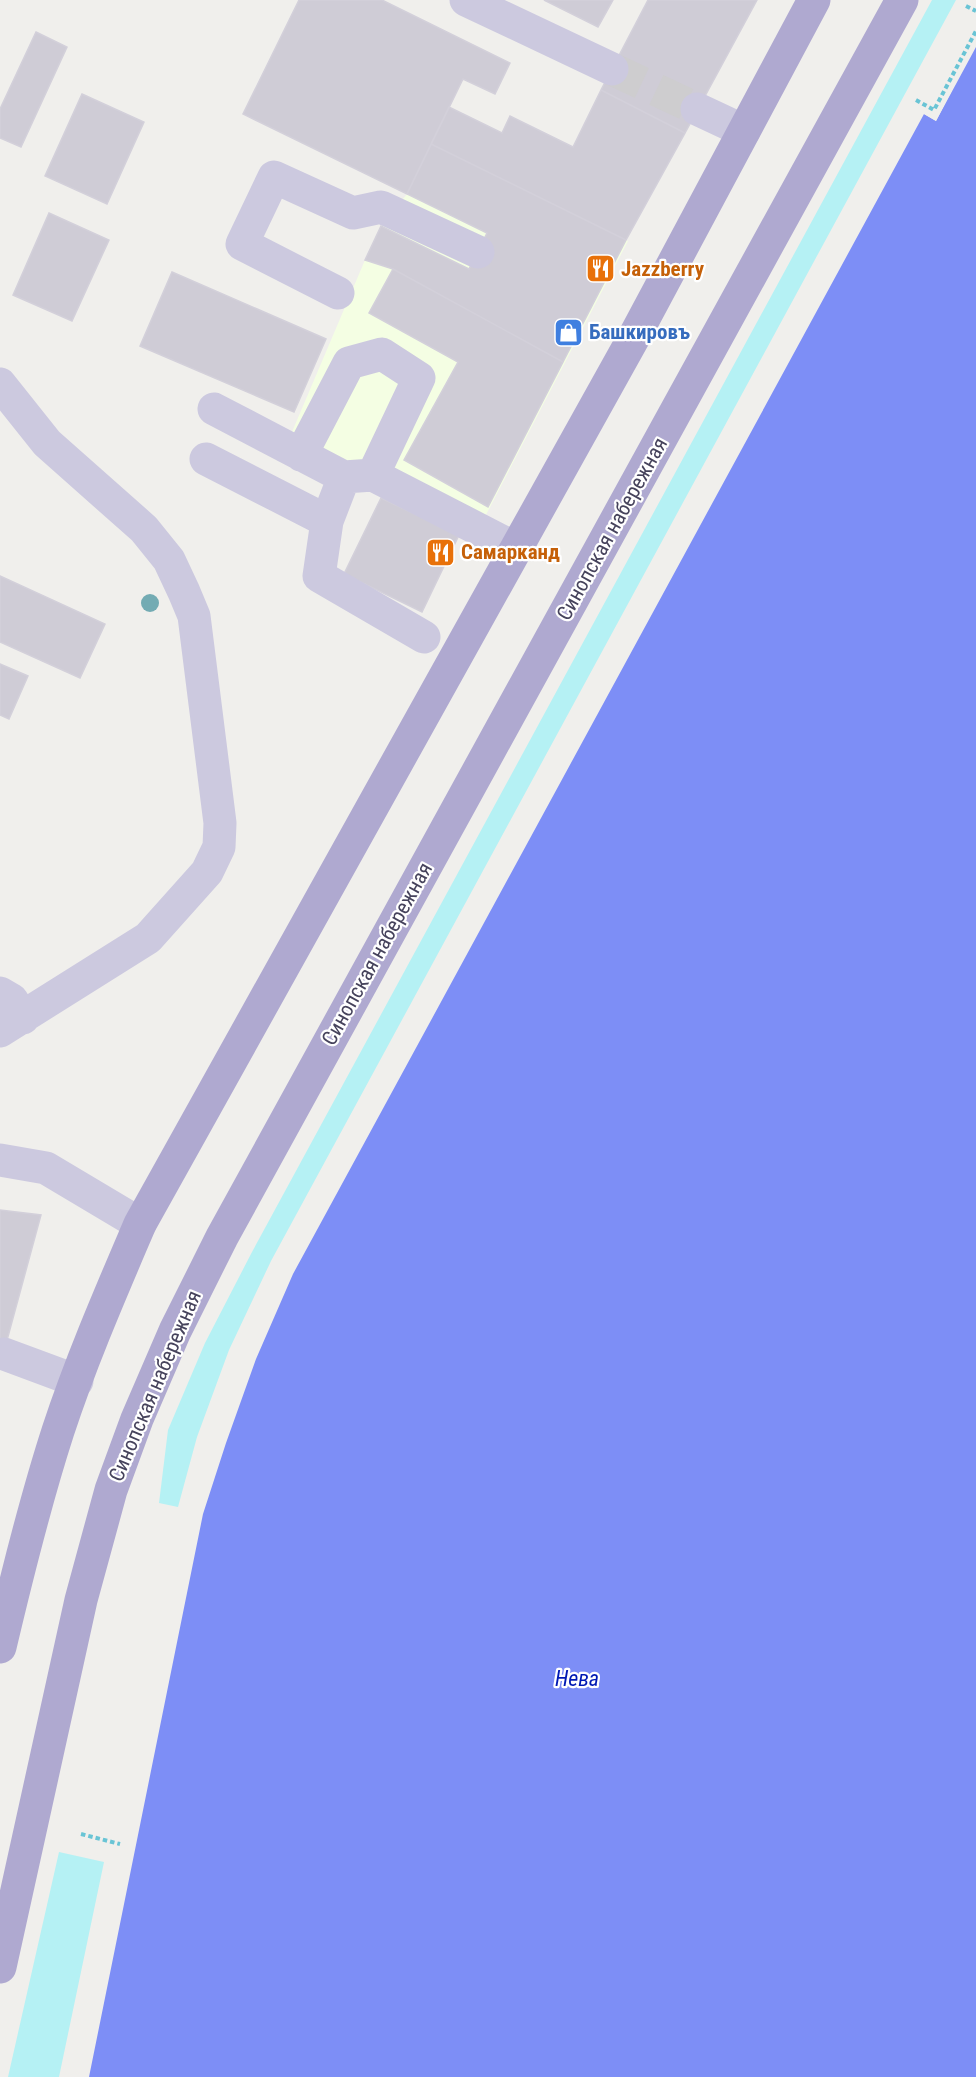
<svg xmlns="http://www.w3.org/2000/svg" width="976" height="2077" font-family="'Roboto Condensed',sans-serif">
<rect width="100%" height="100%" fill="#f0efec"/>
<path fill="#f4fee3" d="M431 144 628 241 475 536 289 439 365 260 381 226 407 194Z"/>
<path fill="#b5f1f4" d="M932 0H956L271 1261 229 1350 197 1437 178 1507 159 1503 168 1430 205 1343 252 1252Z
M59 1852 104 1862 59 2077H8Z"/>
<path fill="#7d8ef6" d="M976 47V2077H89L203 1514 226 1443 256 1359 293 1274 924 114 936 121Z"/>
<path fill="#f0efec" d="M976 44 936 121 924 114 925 111 935 117 973 46Z"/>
<path fill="#cfccd6" stroke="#d3d0da" stroke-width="1.5" d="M299 0H382L510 63 495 94 463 79 407 194 243 114Z
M544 0H613L598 27Z
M648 0H757L685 133 601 90Z
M36 32 67 47 21 147 0 138V109Z
M601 90 685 133 626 240 431 144 449 107 502 133 510 116 573 147Z
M82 94 144 122 107 204 45 176Z
M431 144 626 240 563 362 393 269 365 260 381 226 469 269 487 233 407 194Z
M49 213 109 240 72 321 13 295Z
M393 269 563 362 488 507 404 460 458 362 369 313Z
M172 272 326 339 294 412 140 346Z
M381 498 459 535 422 612 344 574Z
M0 576 105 624 80 678 0 642Z
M0 664 28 676 9 719 0 715Z
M0 1210 41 1215 0 1366Z"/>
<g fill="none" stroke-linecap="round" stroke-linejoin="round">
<path stroke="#cecdcf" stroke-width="33" stroke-dasharray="33 16" stroke-linecap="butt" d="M612 69 697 109"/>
<path stroke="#69c4d5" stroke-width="4" stroke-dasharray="4.5 3" stroke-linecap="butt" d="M966 6 976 11
M916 100 934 110 976 31
M81 1834 120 1844"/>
<path stroke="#ccc9df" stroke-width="33" d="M466 0 612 69
M697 109 744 131
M338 293 242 244 274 177 353 213 381 207 478 252
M0 384 47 443 144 529 169 560 184 592 194 616 220 823 219 847 207 872 148 938 0 1031
M214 409 344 477
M301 455 349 363 382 354 419 378 373 475
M206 459 327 521 344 477 373 475 515 548
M327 521 319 576 424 637
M0 993 12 1000 23 1018
M0 1160 46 1168 140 1224
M4 1354 77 1381"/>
<path stroke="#afa9d0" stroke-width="33" d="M0 1647C17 1575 35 1502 58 1431 81 1361 111 1292 140 1224L634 337 814 0
M0 1967 81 1600 111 1490 137 1419 175 1331 222 1237 902 0"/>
</g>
<circle fill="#73abb3" cx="150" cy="603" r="9"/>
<defs>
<symbol id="restaurant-square" viewBox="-11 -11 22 22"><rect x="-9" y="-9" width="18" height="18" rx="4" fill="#e8710a" stroke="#fff"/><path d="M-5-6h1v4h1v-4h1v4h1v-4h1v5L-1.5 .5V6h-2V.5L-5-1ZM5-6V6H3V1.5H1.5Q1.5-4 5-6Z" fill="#fff"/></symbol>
<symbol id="shop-square" viewBox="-11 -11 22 22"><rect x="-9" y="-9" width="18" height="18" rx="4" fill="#3f7fe0" stroke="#fff"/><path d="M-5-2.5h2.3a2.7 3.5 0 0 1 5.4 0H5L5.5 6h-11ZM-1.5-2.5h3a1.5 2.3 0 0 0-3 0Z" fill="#fff"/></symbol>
</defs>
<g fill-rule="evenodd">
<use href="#restaurant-square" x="584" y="252" width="33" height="33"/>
<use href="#shop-square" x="552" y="316" width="33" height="33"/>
<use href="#restaurant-square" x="424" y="536" width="33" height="33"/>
</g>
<g text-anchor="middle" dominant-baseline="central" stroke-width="4.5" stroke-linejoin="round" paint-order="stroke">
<g font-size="21" font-weight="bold" fill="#c56008" stroke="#fff" text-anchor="start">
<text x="621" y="269">Jazzberry</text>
<text x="461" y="552">Самарканд</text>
</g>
<g font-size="21" font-weight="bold" fill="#366cbe" stroke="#fff" text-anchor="start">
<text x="589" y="332">Башкировъ</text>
</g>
<g font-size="21" fill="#46435c" stroke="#fff">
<text transform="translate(612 529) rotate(-61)">Синопская набережная</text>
<text transform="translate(377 954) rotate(-61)">Синопская набережная</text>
<text transform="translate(155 1386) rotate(-67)">Синопская набережная</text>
</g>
<g font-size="22" font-style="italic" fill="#0019b3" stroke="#fff">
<text x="577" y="1678">Нева</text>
</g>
</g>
</svg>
